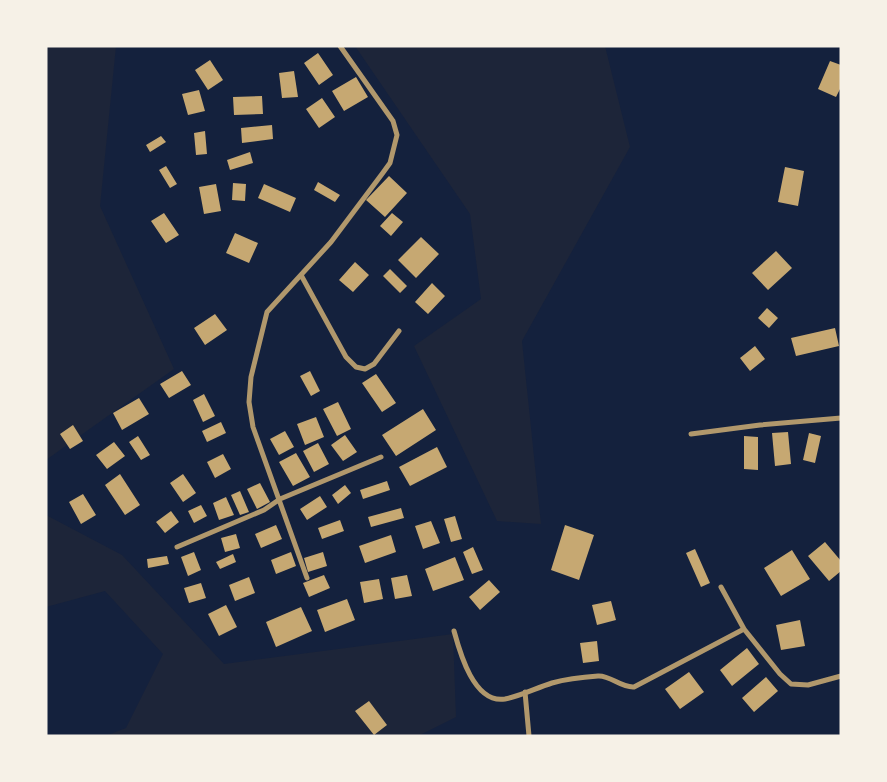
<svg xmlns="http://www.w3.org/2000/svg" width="887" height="782" font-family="Karla,sans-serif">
<rect width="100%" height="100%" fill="#14213d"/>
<path fill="#1d2539" d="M46 46H116L100 206 174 369 46 460Z
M355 46H605L630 147 522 341 541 524 497 521 414 346 481 299 470 214Z
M46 515 122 555 224 664 453 634 456 717 418 736H105L126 728 163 654 105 591 46 607Z"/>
<path fill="#c6a872" d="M318 53 333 75 319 85 304 63Z
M210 60 223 80 208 90 195 70Z
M830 61 841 65V87L836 97 818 89Z
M294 71 298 97 282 98 279 73Z
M356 77 368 97 344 111 332 91Z
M199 90 205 111 188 115 182 94Z
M262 96 263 114 234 115 233 97Z
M322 98 335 117 319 128 306 109Z
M272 125 273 139 242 143 241 128Z
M205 131 207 154 196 155 194 133Z
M161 136 166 142 150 152 146 145Z
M250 152 253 163 230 170 227 160Z
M166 166 177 184 170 188 159 170Z
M785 167 804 171 798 206 778 202Z
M389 176 407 193 385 217 366 200Z
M318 182 340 195 335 202 314 190Z
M233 183 246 184 245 201 232 200Z
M216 184 221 211 204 214 199 187Z
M264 184 296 198 290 212 258 198Z
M164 213 179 235 166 243 151 221Z
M392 213 403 222 391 236 380 226Z
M235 233 258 243 249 263 226 253Z
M421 237 439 254 416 278 398 260Z
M776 251 792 268 768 290 752 273Z
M355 262 369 275 353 292 339 280Z
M390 269 407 286 400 293 383 276Z
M432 283 445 296 428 314 415 302Z
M767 308 778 318 769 328 758 318Z
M215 314 227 330 205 345 194 328Z
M835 328 839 346 796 356 791 338Z
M755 346 765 359 750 371 740 358Z
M182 371 191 385 169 398 160 384Z
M310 371 320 391 311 396 300 376Z
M376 374 396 403 382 412 362 383Z
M204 394 215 416 203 422 193 400Z
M139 398 149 414 122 430 113 413Z
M338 402 351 429 337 436 323 409Z
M423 409 436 430 396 456 382 435Z
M316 417 324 437 305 445 297 424Z
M221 422 226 433 207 442 202 431Z
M73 425 83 441 70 449 60 434Z
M285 431 294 447 279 455 270 439Z
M788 432 791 464 775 466 772 433Z
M809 433 821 436 815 463 803 460Z
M345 435 357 452 343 461 331 445Z
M138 436 150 455 141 460 129 442Z
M744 436 758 437V470L744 469Z
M114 442 125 456 107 469 96 455Z
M318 443 329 464 314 472 303 451Z
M437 447 447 467 410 486 399 467Z
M296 453 310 477 293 486 279 462Z
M223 454 231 469 215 478 207 462Z
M120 474 140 505 125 515 105 485Z
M183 474 196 493 183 502 170 483Z
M387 481 390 490 363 499 360 490Z
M260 483 270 502 257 509 247 489Z
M345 485 351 493 338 504 332 495Z
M240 491 249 512 240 515 231 495Z
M83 494 96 515 81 524 69 502Z
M320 496 327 507 307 520 300 509Z
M226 497 234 515 219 520 213 503Z
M201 505 207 516 194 523 188 511Z
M401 508 404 518 371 527 368 517Z
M171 511 179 522 165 533 156 522Z
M455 516 462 539 451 542 444 519Z
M340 520 344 531 322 539 318 528Z
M431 521 440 543 423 549 415 526Z
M276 525 282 539 261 548 255 534Z
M565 525 594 535 579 580 551 570Z
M236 534 240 548 225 552 221 538Z
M391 535 396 552 365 563 359 546Z
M825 542 841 561V571L829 581 808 556Z
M473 547 483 570 472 574 463 552Z
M695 549 710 583 701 587 686 553Z
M792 550 810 579 781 596 764 568Z
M194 552 201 570 188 576 181 557Z
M291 552 296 566 276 574 271 560Z
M323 552 327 566 308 572 304 558Z
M233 554 236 562 220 569 216 562Z
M167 556 169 564 148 568 147 559Z
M455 557 464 580 433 591 425 569Z
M324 575 330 588 309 597 303 583Z
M407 575 412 596 395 599 391 578Z
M249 577 255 593 235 601 229 585Z
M379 579 383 599 364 603 360 582Z
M489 580 500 592 480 610 469 597Z
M201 583 206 598 189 603 184 588Z
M347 599 355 620 325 632 317 610Z
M611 601 616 620 597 625 592 605Z
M226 605 237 627 219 636 208 614Z
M301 607 312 631 276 647 266 622Z
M800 620 805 646 781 650 776 625Z
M597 641 599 661 583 663 580 643Z
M747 648 759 664 732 686 720 670Z
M689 672 704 692 680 709 665 689Z
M766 677 778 691 754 712 742 698Z
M369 701 387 725 374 735 355 711Z"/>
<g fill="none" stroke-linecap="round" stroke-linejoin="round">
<path stroke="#b1986c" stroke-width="5" d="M301 275 346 357 356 367 365 369 374 364 399 331
M691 434 760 425 841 418
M177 547 264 510 280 499 381 457
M307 578 253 427 249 402 251 377 267 312 331 242 382 174 390 163 397 135 393 121 340 46
M721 587 744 629 780 674 791 684 808 685 841 676
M454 631C460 653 474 704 505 699 521 696 536 688 552 683 566 679 583 677 598 676 610 675 621 688 634 687L744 629
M525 692 529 736"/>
</g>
<rect width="887" height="782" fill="none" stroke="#f6f1e7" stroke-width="95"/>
</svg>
